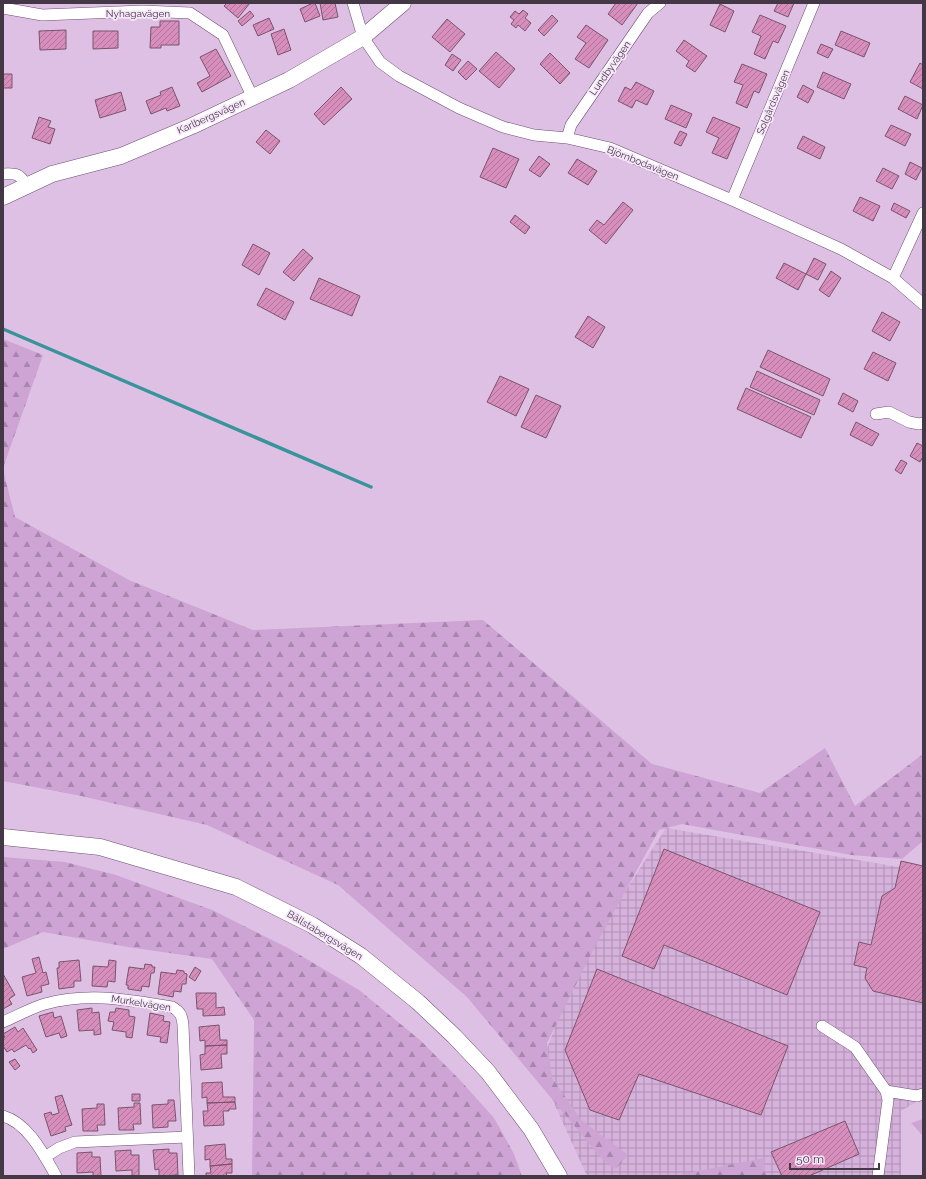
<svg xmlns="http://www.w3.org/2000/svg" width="926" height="1179" font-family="Raleway,sans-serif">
<defs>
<pattern id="industrial-grid" width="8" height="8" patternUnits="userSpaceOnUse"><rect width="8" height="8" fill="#d6b1dc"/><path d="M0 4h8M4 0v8" fill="none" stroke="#af91b4"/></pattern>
<pattern id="forest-firs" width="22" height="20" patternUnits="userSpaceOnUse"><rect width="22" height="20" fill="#cda4d4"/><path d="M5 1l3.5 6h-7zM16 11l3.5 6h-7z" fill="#a886ae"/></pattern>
<pattern id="building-hatch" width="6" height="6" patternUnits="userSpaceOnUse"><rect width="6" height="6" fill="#d78ebd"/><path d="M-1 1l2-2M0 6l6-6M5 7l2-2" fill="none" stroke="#b0759b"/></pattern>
</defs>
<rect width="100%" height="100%" fill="#dfc0e5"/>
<path fill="url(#industrial-grid)" d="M666 828 923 871V1098L901 1111V1176H587L539 1070 579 963Z"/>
<path fill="url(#forest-firs)" d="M3 339 43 355 3 468Z
M3 470 15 517 129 580 253 630 483 620 652 764 760 793 825 748 855 806 923 754V841L902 859 851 855 682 824 659 830 593 950 547 1043 552 1078 581 1120 628 1155 616 1169 602 1159 467 997 338 885 207 825 81 796 3 781Z
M3 857 65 862 116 875 212 910 288 948 359 990 420 1040 460 1080 494 1118 514 1154 522 1176H252L254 1020 212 959 134 948 43 932 3 949Z
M923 1119V1136L911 1123Z
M764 1158 766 1176H674Z"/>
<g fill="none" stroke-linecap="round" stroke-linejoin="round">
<path stroke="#38949a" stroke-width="3.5" d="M3 329 371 487"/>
</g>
<path fill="url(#building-hatch)" stroke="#7a546c" d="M227 3H250L238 18 224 6Z
M313 3H315L320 16 305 22 300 9Z
M320 3H335L338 17 323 20Z
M616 3H638L622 25 608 14Z
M778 3H794L788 17 774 11Z
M720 4 734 11 725 32 710 25Z
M523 10 528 14 525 18 531 23 525 31 518 25 516 28 511 24 514 20 510 17 515 11 519 14Z
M250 11 254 16 242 26 238 21Z
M552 15 558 21 544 36 538 30Z
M760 15 786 26 778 43 773 41 765 59 754 54 761 36 752 32Z
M269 18 274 29 258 36 253 25Z
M447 19 465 34 450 52 432 37Z
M160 21H179V45H161V48H150L151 27H160Z
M586 25 608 40 589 68 575 59 586 43 577 37Z
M284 29 291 50 278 55 271 34Z
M66 30V49L40 50 39 31Z
M93 31H118V48L93 49Z
M841 31 870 43 864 57 835 45Z
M684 40 707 56 695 72 686 66 689 61 676 51Z
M821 44 833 49 828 58 817 53Z
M216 49 231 76 202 92 197 83 210 76 200 57Z
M496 52 515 69 499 88 479 71Z
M550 53 570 73 560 84 540 64Z
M452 54 461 60 453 71 445 65Z
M468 61 477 69 466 80 458 72Z
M920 63 923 65V89L910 82Z
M742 64 767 74 759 93 754 91 747 108 736 103 743 85 734 82Z
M823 72 851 84 844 99 817 87Z
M3 74H12V88H3Z
M636 82 654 91 647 105 636 100 632 108 618 101 625 87 631 90Z
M803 85 814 91 808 103 797 97Z
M172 87 180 106 167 111 166 108 151 114 146 101 161 95 160 92Z
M341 87 352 99 324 125 314 114Z
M121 92 126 110 100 118 95 100Z
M905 96 923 105 917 119 898 109Z
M671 105 692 114 686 128 665 119Z
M39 117 51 121 48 127 55 129 50 144 32 138Z
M713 117 740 128 727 159 712 153 719 138 706 132Z
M891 125 911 134 905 146 885 136Z
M266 130 280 141 270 154 256 142Z
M680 131 687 134 681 146 674 143Z
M803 136 825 147 820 159 797 148Z
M493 148 519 159 506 188 480 177Z
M539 156 550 164 540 177 529 170Z
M577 159 597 171 588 185 568 173Z
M910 162 922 168 916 180 905 174Z
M883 168 899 176 892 189 876 181Z
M860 197 880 206 873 221 853 211Z
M623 202 633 210 606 244 589 230 597 220 604 225Z
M894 203 910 211 906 218 891 210Z
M515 215 530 227 525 234 510 222Z
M253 244 270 253 259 275 242 265Z
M303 249 313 258 294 281 283 272Z
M814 258 826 264 818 280 806 274Z
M784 263 806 274 798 290 776 278Z
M831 271 841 278 829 297 819 290Z
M319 278 360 296 352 316 310 299Z
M266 288 294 302 285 320 257 305Z
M882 312 900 322 890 341 872 331Z
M588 316 605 327 593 348 575 337Z
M768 350 830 379 823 396 760 367Z
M873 352 896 363 888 381 864 369Z
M757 371 820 400 814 415 750 387Z
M500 376 529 389 516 416 487 402Z
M746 388 811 417 801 438 737 409Z
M843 393 858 401 853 412 838 404Z
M536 395 561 406 546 438 521 427Z
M856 422 879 434 872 446 850 435Z
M917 443 923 446V457L920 462 910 456Z
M901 460 907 463 901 474 895 470Z
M664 849 820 912 787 995 664 945 654 969 622 956Z
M901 861 923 866V1003L873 991 865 978 867 968 854 965 859 942 871 945 882 896 895 888Z
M39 957 43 973 46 972 49 984 41 986 42 992 27 996 22 977 36 973 32 959Z
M79 960 81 981H74V987L59 989 57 968H59V962Z
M109 960 116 961 115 982 108 981 107 987 92 986 93 966 108 967Z
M145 964 152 965V967H155L154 973H151L149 987 142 986 141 991 128 989V985H126L129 967 144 969Z
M195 967 201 971 195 981 189 977Z
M597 969 788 1046 761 1115 639 1074 619 1120 590 1110 565 1050Z
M177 970 184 971V973L187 974 186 984H182L181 992 174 991 173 997 158 994 161 972 176 974Z
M3 974 15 995 9 999 12 1004 3 1009Z
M196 993H216V1008L224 1007 225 1015 203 1016V1009H197Z
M92 1008V1013L99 1012 101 1034 94 1035V1030L79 1031 77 1010Z
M116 1008 129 1010V1016L135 1017 132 1038 126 1037V1032L112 1030 114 1022 108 1021 110 1012H115Z
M53 1012 54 1018 61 1016 67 1036 61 1038 59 1033 46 1037 39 1016Z
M150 1013 164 1016 163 1021 170 1022 167 1043 160 1042 161 1037 147 1035Z
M219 1025 220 1040H227V1045L205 1046V1040L200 1041 199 1027Z
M15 1027 18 1032 23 1028 37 1050 33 1053 30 1048 29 1049 26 1045 14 1052 12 1049 7 1052 3 1046V1038L5 1037 3 1034Z
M227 1045V1054H221L222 1068 201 1070 200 1055 205 1054V1046Z
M15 1059 20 1066 15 1070 9 1062Z
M222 1082 223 1097H235V1102L207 1103V1097L202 1098V1083Z
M132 1094H140V1101H132Z
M62 1095 72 1125 65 1127 66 1131 51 1136 44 1114 51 1112 52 1115 59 1113 55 1097Z
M168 1100H174L176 1121H168V1127L153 1128 152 1105 168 1104Z
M235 1102 236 1109H229V1111H223L224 1125 204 1126 203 1111H208L207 1103Z
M134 1103H140L141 1124H133L134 1130H119L118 1108 134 1107Z
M97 1104H104L105 1125H97L98 1131H83L82 1109 97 1108Z
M845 1121 859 1154 809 1176H782L771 1152Z
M225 1144 226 1159H232V1164L210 1166V1159L205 1160V1146Z
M169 1149V1153H177L178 1175 159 1176V1169L155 1170 153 1150Z
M131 1150V1155H139V1176H132V1170L116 1171 115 1151Z
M92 1152V1157H100L101 1176H93V1172L77 1173V1153Z
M232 1164V1173H226L227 1176H206V1173H211L210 1166Z"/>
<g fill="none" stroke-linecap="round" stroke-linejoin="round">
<defs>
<path id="street" d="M353 3 363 37 380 62 399 76 459 108 503 127 534 135 567 138 610 148 732 200 841 249 893 278 923 304
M3 8 42 15 143 11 190 13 223 35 253 98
M567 138 571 125 648 13 660 3
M3 174C17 173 19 174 27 185
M732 200 814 3
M893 278 923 213
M876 414 889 412 909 422 919 424 923 423
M3 1022C17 1016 31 1008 45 1004 90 992 128 1000 172 1007 181 1012 182 1016 183 1025L189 1176
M822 1026 855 1047 886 1091 888 1100 878 1176
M886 1091 917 1096 923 1094
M3 1116C28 1123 44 1155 56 1176
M45 1157 59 1148 75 1142 187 1137"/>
<path id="secondary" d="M3 197 52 174 121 156 192 126 289 80 363 37 403 3
M3 837 100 847 236 887 312 925 361 956 418 1002 454 1036 488 1072 531 1129 559 1176"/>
</defs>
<use href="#street" stroke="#6b4f70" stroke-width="12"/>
<use href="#secondary" stroke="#6b4f70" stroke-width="17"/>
<use href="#street" stroke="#fff" stroke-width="11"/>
<use href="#secondary" stroke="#fff" stroke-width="16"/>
</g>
<g text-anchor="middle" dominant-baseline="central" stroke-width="3.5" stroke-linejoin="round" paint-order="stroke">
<g font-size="10" fill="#443746" stroke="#f7e7fa">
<text x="138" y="13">Nyhagavägen</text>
<text transform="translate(610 68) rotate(-55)">Lundbyvägen</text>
<text transform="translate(773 102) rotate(-67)">Solgårdsvägen</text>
<text transform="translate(211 116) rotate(-24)">Karlbergsvägen</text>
<text transform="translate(643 163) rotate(22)">Björnbodavägen</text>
<text transform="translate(325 935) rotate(31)">Bällstabergsvägen</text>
<text transform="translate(141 1003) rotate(9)">Murkelvägen</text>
</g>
</g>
<rect width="926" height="1179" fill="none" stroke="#443746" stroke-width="8"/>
<path d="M790 1163v6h89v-6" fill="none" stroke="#443746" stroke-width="2"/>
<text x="796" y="1163" font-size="12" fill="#443746" stroke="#f7e7fa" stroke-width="3" paint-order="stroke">50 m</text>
</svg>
